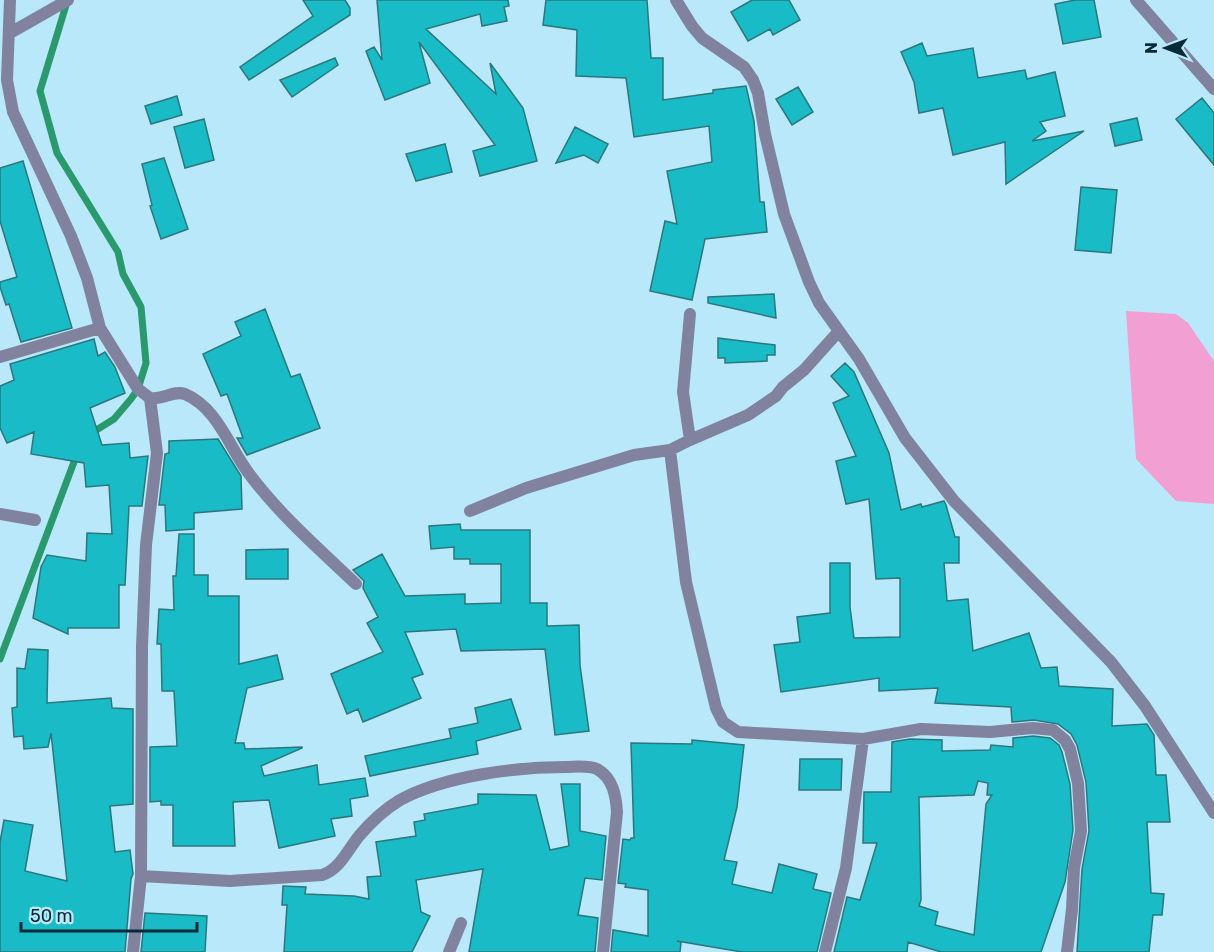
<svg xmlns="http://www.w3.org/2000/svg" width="1214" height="952" font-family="Rubik,sans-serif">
<rect width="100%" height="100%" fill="#b8e8fa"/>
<path fill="#f29fd3" d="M1126 311 1176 314 1188 323 1214 361V504L1176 501 1136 459Z"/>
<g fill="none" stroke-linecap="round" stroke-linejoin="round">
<path stroke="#2a996d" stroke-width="7" d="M67 2 40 91 57 153 118 252 123 274 141 307 146 363 138 389 131 399 114 419 90 434
M0 659 77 454"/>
</g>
<path fill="#19bcc6" stroke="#2b777d" stroke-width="1.5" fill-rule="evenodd" d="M303 0H345L350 8V15L249 80 240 67 313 16Z
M377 0H508L509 6 504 7 507 21 482 26 480 14 426 29 496 94 490 63 523 108 537 161 480 176 473 151 495 145 419 42 430 83 385 100 366 51 374 47 382 60Z
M546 0H647L651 58H663V100L713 93V90L746 86 754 121 760 202H764L767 232 705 239 692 300 650 291 665 221 677 224 667 171 712 162 709 126 634 137 626 78 576 76 577 30 543 25Z
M752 0H789L800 20 773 35 770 29 748 41 731 12Z
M1075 0H1094L1101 37 1063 44 1055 4Z
M922 43 927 56 973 48 978 78 1025 70 1027 79 1055 72 1065 116 1040 122 1046 131 1032 141 1084 131 1006 184 1005 142 953 155 943 108 919 113 914 82 901 52Z
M335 58 338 65 292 97 280 80Z
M798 87 813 112 792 125 776 99Z
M177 96 182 115 151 124 145 106Z
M1202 98 1214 113V165L1176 119Z
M1137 118 1142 140 1115 146 1110 124Z
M204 119 214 160 185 168 174 127Z
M575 127 608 144 598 163 584 155 556 163Z
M445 144 452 172 416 181 406 154Z
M164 158 188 229 161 239 150 206 152 205 142 164Z
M23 161 72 328 21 342 9 304 6 305 0 287V282L17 277 0 221V168Z
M1081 187 1117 190 1111 253 1075 250Z
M774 294 776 318 708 303V297Z
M265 309 291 377 300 374 320 428 247 455 237 438H243L227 394 221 396 203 354 241 336 235 322Z
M718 338 775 345V355H767V361L725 363V358H718Z
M94 339 98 356 105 352 115 367 125 393 90 408 102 445 129 443 130 458 148 456 142 506H129L125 585H119V628H68V634L33 618 41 567 47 555 86 561 87 533 112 534 109 485 86 487 84 463 31 454 34 432 7 443 0 428V386L14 380 10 364Z
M845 363 854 372 889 453 901 510 921 504 922 507 944 501 946 505 955 537H959V563H944L947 601 968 599 973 651 1029 633 1041 668 1057 667 1059 686 1113 689 1112 726 1147 724 1154 735 1156 775H1166L1170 822H1147L1151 893 1164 894 1162 915H1153L1149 952H1077L1082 869 1089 831 1086 782 1077 745 1071 734 1058 724 1034 720 1012 722 1011 707 935 703 938 688 879 691V678L781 692 774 645 800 642 797 617 830 613V563H850V607L854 638 900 637V578L876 579 869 499 846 504 836 461 856 456 833 403 849 396 831 376Z
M218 439 241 476 242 509 194 513V529L166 531 165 505H159L165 454 169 453V441Z
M460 524 461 530H530V603H547V626L579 625 580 665 589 731 555 735 545 649 461 651 456 629 405 632 423 674 412 678 421 698 363 722 358 709 347 714 331 674 383 652 367 623 378 617 363 588 364 581 353 570 382 554 405 596 465 594V604L501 603V564H470V559H454V547L431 549 429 526Z
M179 534H194V575H208V596H239V664L277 655 283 679 247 688 235 743H244L245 749 302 747V748L261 766 264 776 317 765 319 785 365 778 368 796 350 799 352 816 331 819 335 836 279 848 269 800 233 802 235 846H173V805H161V801L150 802V747L177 746 174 691H162L161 644H157L159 609 174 610 173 576H176Z
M288 549V579H246V550Z
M28 649 48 650 47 703 111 698 112 708 133 709V804L110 806 115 852 130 850 133 874 131 879 125 952H0V842L4 820 33 825 25 871 67 881 51 733 48 747 24 749 23 736 14 737 12 708 17 707V668L25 669Z
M511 699 521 729 476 741 478 754 370 776 365 756 451 738 449 729 478 723 475 708Z
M1033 736 1050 738 1059 745 1062 752 1070 784 1073 830 1065 882 1041 952H941L908 942 907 952H834L847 897 860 900 877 843H863L864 792H891L892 742 910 739 942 740V751L990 750 991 745 1013 747V738ZM978 781 988 783 987 795H992L986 804 974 935 935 925 938 912 919 906 921 900 919 797 974 795Z
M692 740 744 745 737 807 724 860 737 862 732 884 772 893 779 864 817 874 813 889 831 893 817 952H742L677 941 681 942 680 952H611L613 930 648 936V890L625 887 626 884 618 883 623 839 630 840 631 838H634L631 743 692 744Z
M800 759H842L841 790H799Z
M561 784H580V831L606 836 602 880 585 878 578 915 598 918 595 952H469L483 869 416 880 421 912 430 916 412 952H284L287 905H282L283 886 306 887 305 894 354 896 369 899 367 877 381 876 376 842 416 836 414 822 425 820 424 814 478 804V794L536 795 550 850 569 846Z
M145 913 207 916 205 952H141Z"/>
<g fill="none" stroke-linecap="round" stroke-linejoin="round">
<path stroke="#80829e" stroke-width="12" d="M10 0 7 80 13 112 71 236 87 278 100 328 138 389 150 398 157 453 146 545 142 647 141 876 133 952
M676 0 692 26 702 38 744 67 753 80 758 93 765 134 784 214 809 282 819 303 859 359 905 438 954 501 1111 662 1145 706 1214 813
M10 33 68 0
M690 314 683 392 690 440
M0 357 100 328
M150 398C164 400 173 390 185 394 219 409 229 448 250 475 280 515 320 550 356 584
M670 450 686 582 716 708 723 722 738 732 863 739 921 729 990 732 1033 728 1053 730 1065 740 1070 749 1078 783 1081 831 1074 868 1072 909 1067 952
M470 511 526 488 634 455 670 450 690 440 748 415 776 396 783 387 804 370 839 331
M0 514 35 520
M141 876 230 881 322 875C340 869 347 851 359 836 370 823 385 809 400 800 444 776 516 767 565 767 575 767 587 765 597 769 613 778 616 796 617 812L603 952
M449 952 461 923
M825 952 846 868 863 739"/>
<path stroke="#80829e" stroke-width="12" d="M1136 0 1214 89"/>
</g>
<g transform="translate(1166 48) rotate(270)" stroke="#b8e8fa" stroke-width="4.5" paint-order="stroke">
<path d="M0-4.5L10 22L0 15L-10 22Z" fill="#042b36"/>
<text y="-9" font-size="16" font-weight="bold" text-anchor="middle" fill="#042b36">N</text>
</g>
<path d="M21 922v9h176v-9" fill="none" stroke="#042b36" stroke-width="3"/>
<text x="30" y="922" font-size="18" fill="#042b36" stroke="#b8e8fa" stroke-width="4.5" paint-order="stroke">50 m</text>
</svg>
